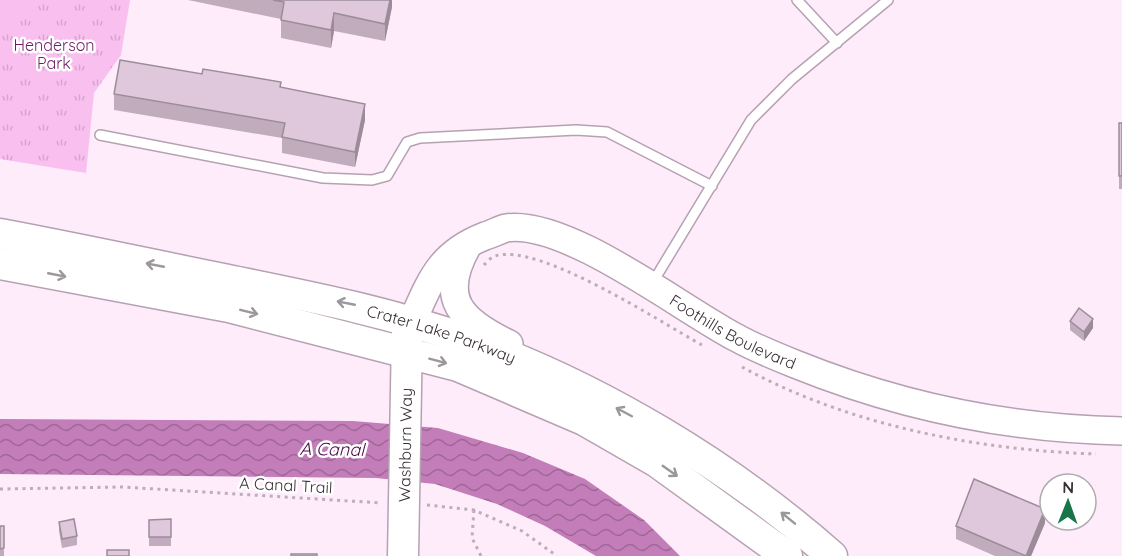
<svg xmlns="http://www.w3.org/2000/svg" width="1122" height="556" font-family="Quicksand,sans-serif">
<defs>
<pattern id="park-tufts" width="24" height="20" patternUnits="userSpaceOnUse" patternTransform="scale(1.5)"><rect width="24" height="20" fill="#f9c0ef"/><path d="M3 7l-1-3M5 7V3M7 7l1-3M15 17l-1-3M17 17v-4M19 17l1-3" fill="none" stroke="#d6a5ce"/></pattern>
<pattern id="water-waves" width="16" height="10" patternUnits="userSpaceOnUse" patternTransform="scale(1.5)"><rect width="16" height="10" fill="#c37db9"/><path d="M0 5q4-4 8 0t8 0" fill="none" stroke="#9f6797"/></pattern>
</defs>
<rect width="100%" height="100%" fill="#feecfb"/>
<path fill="url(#park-tufts)" d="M0 0H130L121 55 94 93 86 173 0 159Z"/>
<path fill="#f9c0ef" d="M0 0H31L0 32Z"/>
<path fill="url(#water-waves)" d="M0 419 353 421 438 428 523 453 585 479 644 520 680 556H596L545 526 497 504 435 484 376 478 0 474Z"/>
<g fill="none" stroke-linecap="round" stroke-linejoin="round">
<defs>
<path id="lane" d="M797 0 837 43
M100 135 323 178 372 180 387 176 407 142 420 138 576 130 607 132 712 186
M653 282 751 120 792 79 888 0"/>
<g id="secondary">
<path d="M468 245C437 299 461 321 509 344"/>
<path id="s1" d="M412 322C431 280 439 254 485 236 492 234 499 230 506 228 567 219 681 309 737 338 755 348 775 356 795 364 899 406 1010 429 1122 431"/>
</g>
<g id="primary">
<path id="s2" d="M0 234C75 248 149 264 223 279 307 296 390 312 470 341 599 387 730 466 832 556"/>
<path d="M0 264 229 307 458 366 584 420 657 462 787 556"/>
<path id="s3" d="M403 556 407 334"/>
</g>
</defs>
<use href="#lane" stroke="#b6a1b2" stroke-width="12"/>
<use href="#secondary" stroke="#b6a1b2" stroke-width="30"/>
<use href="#primary" stroke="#b6a1b2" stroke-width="33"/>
<path stroke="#bcadb9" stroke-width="3" stroke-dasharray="3 4.5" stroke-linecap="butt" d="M484 265C487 262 491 257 495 256 539 242 660 322 702 345
M742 367C848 425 976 450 1096 454
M0 489 123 487 382 503
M427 505 474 510 522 531 557 556
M474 510 472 538 481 556"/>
<use href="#lane" stroke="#fff" stroke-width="9"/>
<use href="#secondary" stroke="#fff" stroke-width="27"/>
<use href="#primary" stroke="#fff" stroke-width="30"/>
</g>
<path fill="#c0acbc" d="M188 0H392V7L385 41 334 31 331 48 281 38V19Z
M114 94 365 120 355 167 282 153V138L114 110Z
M1119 123H1122V189H1119Z
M1070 321 1093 328 1084 341 1070 330Z
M171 519V546H149V520Z
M59 522 77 536V545L62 548 59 531Z
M1045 523 1031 556H995L956 539V526Z
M0 526H4V556H0Z"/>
<path fill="#9c8c99" d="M390 0H392V7L385 41V24Z
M334 13V31L331 48V30Z
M365 104V120L355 167V152Z
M1093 319V328L1084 341V332Z
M1045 509V523L1031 556H1026Z"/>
<path fill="#dfc8db" stroke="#9c8c99" stroke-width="1.5" d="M273 0H390L385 24 334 13 331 30 281 20 284 2Z
M120 60 202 74 203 69 281 82 280 87 365 104 355 152 282 137 285 123 114 94Z
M1119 123H1122V176H1119Z
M1079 308 1093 319 1084 332 1070 321Z
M974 479 1045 509 1026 556 956 526Z
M74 519 77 536 62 539 59 522Z
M171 519V537H149V520Z
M0 526H4V548L0 549Z
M107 550H129V556H107Z
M291 554H317V556H291Z"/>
<defs><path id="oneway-shaft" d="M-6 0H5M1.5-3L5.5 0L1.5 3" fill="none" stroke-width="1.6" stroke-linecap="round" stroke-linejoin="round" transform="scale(1.5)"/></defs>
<g stroke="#9c979a">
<use href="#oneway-shaft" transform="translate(155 265) rotate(-169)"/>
<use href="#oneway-shaft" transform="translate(57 275) rotate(11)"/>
<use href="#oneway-shaft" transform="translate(346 303) rotate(-169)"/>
<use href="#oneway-shaft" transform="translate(249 312) rotate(14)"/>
<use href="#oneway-shaft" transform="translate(438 361) rotate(15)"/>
<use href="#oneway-shaft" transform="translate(624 412) rotate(-152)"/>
<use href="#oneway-shaft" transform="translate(670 471) rotate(35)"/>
<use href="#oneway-shaft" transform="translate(788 518) rotate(-141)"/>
</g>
<g text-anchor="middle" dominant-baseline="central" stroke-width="5" stroke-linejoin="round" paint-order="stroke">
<g font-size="16" fill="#701c68" stroke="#fff">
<text x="54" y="45">Henderson<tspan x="54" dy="18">Park</tspan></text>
</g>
<g font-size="16" fill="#382f36" stroke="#fff">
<text stroke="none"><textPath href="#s1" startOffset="392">Foothills Boulevard</textPath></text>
<text stroke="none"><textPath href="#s2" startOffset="453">Crater Lake Parkway</textPath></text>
<text stroke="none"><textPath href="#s3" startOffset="111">Washburn Way</textPath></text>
<text transform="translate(286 485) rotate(3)">A Canal Trail</text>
</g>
<g font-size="18" font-style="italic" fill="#490844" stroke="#fff">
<text transform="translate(332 449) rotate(1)">A Canal</text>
</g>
</g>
<g transform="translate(1068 502) rotate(1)"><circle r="28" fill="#ffffff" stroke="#afacaf" stroke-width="1.5"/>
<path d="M0-4.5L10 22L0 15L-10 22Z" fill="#187449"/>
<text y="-9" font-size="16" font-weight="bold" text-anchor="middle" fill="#382f36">N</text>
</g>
</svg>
